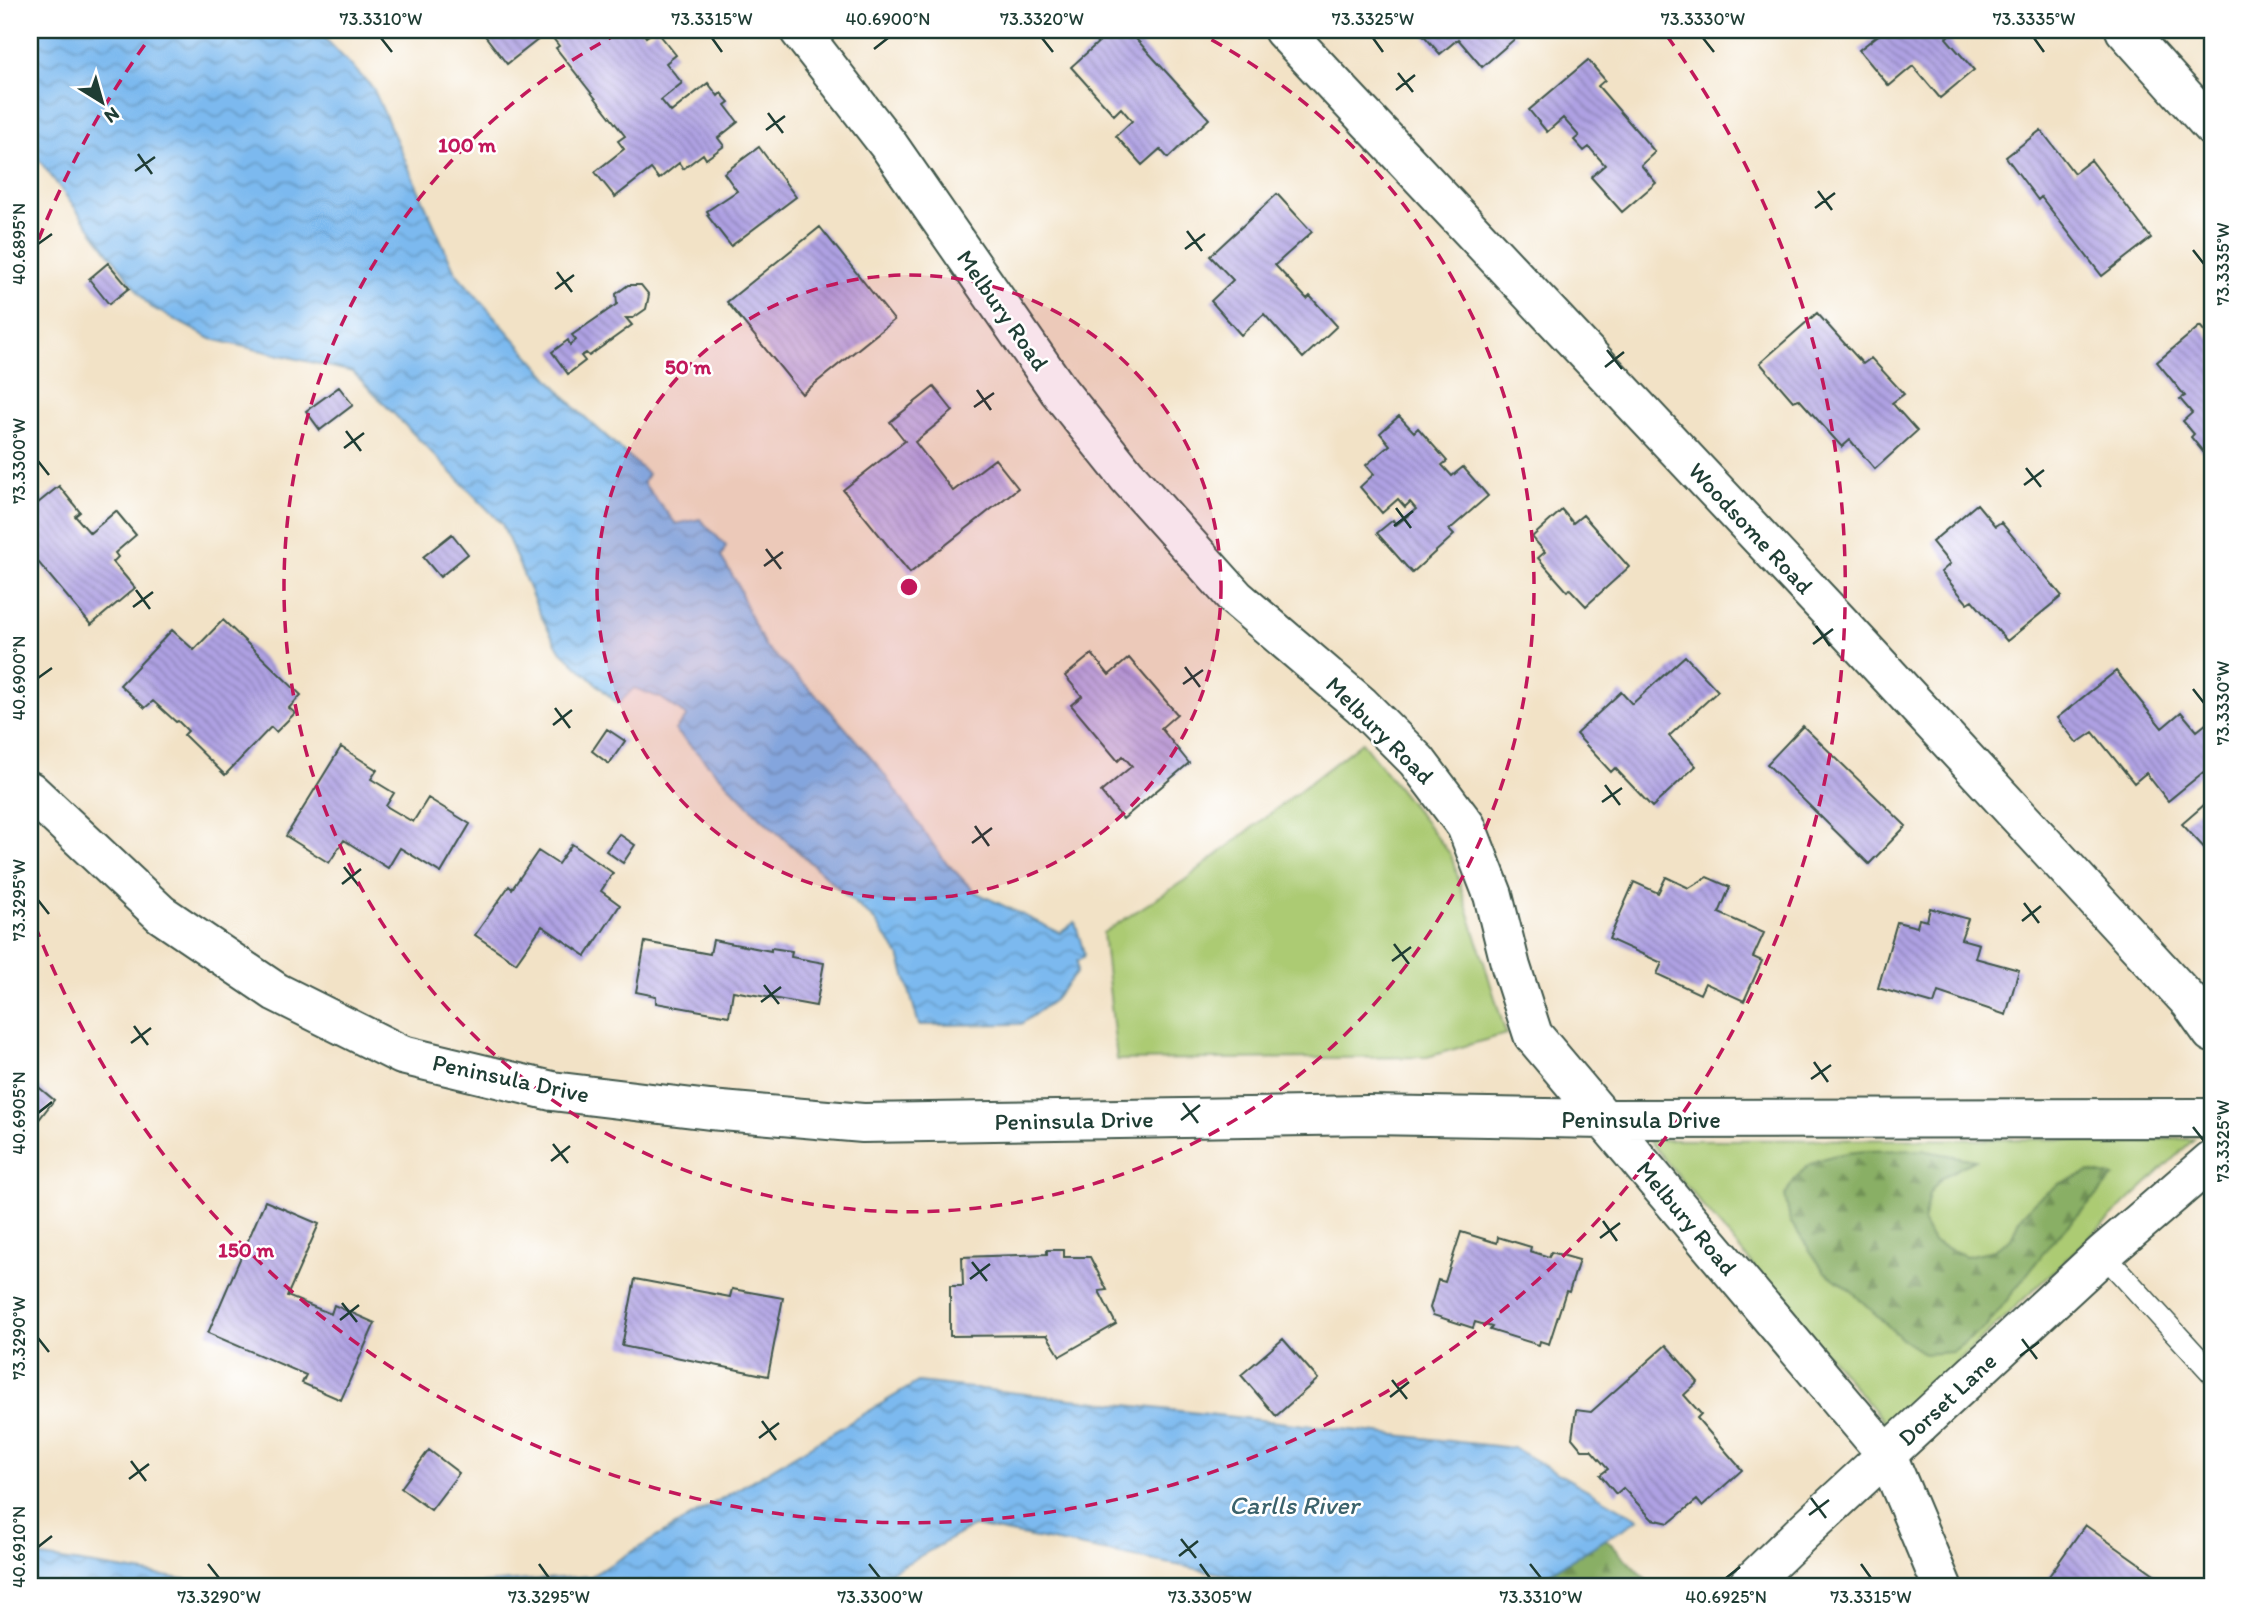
<svg xmlns="http://www.w3.org/2000/svg" width="2242" height="1616" font-family="Itim,sans-serif">
<defs>
<pattern id="forest-firs" width="22" height="20" patternUnits="userSpaceOnUse" patternTransform="scale(1.75)"><rect width="22" height="20" fill="#89af65"/><path d="M5 1l3.5 6h-7zM16 11l3.5 6h-7z" fill="#6f9054"/></pattern>
<pattern id="water-waves" width="16" height="10" patternUnits="userSpaceOnUse" patternTransform="scale(1.75)"><rect width="16" height="10" fill="#7cb9ef"/><path d="M0 5q4-4 8 0t8 0" fill="none" stroke="#6598c2"/></pattern>
<pattern id="building-back-hatch" width="6" height="6" patternUnits="userSpaceOnUse" patternTransform="scale(1.75)"><rect width="6" height="6" fill="#afa1e3"/><path d="M-1 5l2 2M0 0l6 6M5-1l2 2" fill="none" stroke="#8e84b9"/></pattern>
</defs>
<rect width="100%" height="100%" fill="#fff"/>
<filter id="ink" filterUnits="userSpaceOnUse"><feTurbulence type="fractalNoise" baseFrequency=".0143" numOctaves="2"/><feDisplacementMap in="SourceGraphic" scale="14" xChannelSelector="R" yChannelSelector="G"/><feConvolveMatrix kernelMatrix="1 2 1 2 8 2 1 2 1" color-interpolation-filters="sRGB"/></filter>
<filter id="wash" filterUnits="userSpaceOnUse"><feTurbulence type="fractalNoise" baseFrequency=".00686" numOctaves="4" result="noise"/><feDisplacementMap in="SourceGraphic" scale="28" xChannelSelector="R" yChannelSelector="G"/><feGaussianBlur stdDeviation="1.57" result="paint"/><feColorMatrix in="noise" values="0 0 0 0 0 0 0 0 0 0 0 0 0 0 0 0 0 1.4 0 .05"/><feComposite in="paint" operator="in"/></filter>
<g filter="url(#wash)">
<rect width="100%" height="100%" fill="#f2e2c6"/>
<path fill="#accb73" stroke="#668454" stroke-width="2" d="M1362 742 1451 855 1506 1034 1427 1057 1117 1060 1103 933 1185 880Z
M2194 1139 1888 1427 1648 1140Z"/>
<path fill="url(#forest-firs)" stroke="#54764c" stroke-width="2" d="M1922 1150 1975 1160 1942 1177 1929 1193 1923 1223 1933 1242 1966 1256 1994 1250 2011 1239 2019 1219 2036 1200 2059 1184 2089 1172 2114 1177 2052 1242 1986 1327 1952 1352 1925 1354 1902 1339 1852 1292 1824 1271 1790 1221 1785 1195C1793 1181 1803 1166 1819 1160 1848 1148 1891 1151 1922 1150Z
M1606 1539 1652 1586H1528Z"/>
<path fill="url(#water-waves)" stroke="#4e7b92" stroke-width="2" d="M30 30H317L373 88 455 272 577 410 648 474 643 483 676 524 700 519 726 546 721 557 737 583 750 616 765 646 823 702 879 767 944 860 975 892 1060 933 1075 922 1084 953 1083 958 1077 961V972L1054 1000 1021 1024 919 1025 899 955 875 921 760 817 675 730 687 716 661 698 634 688 618 704 559 649 539 612 502 524 353 372 211 339 149 306 30 148Z
M918 1382 1513 1448 1639 1519 1528 1586H1286L974 1526 866 1586H439L591 1576Z
M30 1553 36 1556 228 1586H30Z"/>
<g id="blocks">
<path fill="url(#building-back-hatch)" d="M488 30H641L646 37 656 30 676 55 666 63 682 83 661 100 671 112 708 83 718 96 721 93 729 102 725 105 738 122 718 138 724 146 706 159 703 154 683 169 679 163 659 179 651 169 615 197 595 172 624 149 618 141 625 136 556 48 559 46 548 32 507 64 483 33Z
M1112 30H1128L1209 119 1168 158 1160 149 1142 165 1116 136 1132 121 1121 108 1114 115 1071 67Z
M1419 30H1511L1517 37 1482 67 1458 39 1440 54Z
M1885 30H1950L1952 32 1946 38 1974 70 1940 98 1913 66 1889 86 1859 50Z
M1588 60 1605 80 1598 86 1655 152 1641 165 1656 183 1622 212 1591 177 1605 165 1589 147 1584 151 1574 140 1579 136 1563 118 1547 132 1529 110Z
M2041 130 2074 173 2091 160 2151 238 2102 276 2041 197 2038 200 2006 157Z
M759 147 796 197 731 246 707 215 709 214 707 211 737 191 724 173Z
M1277 194 1312 232 1275 265 1307 299 1310 296 1337 326 1303 358 1264 314 1241 335 1211 301 1233 280 1210 256Z
M820 227 894 320 802 394 727 302Z
M108 263 129 288 109 304 89 279Z
M628 285H641L649 295 646 309 633 318H626L632 325 589 356 586 353 581 356 585 361 568 374 552 352 568 340 570 345 576 340 572 335 617 304 616 294Z
M1817 313 1863 364 1871 358 1904 394 1892 403 1917 431 1875 469 1850 440 1842 447 1799 399 1793 401 1760 363Z
M2200 326 2212 340V463L2191 437 2194 434 2183 421 2192 413 2180 399 2185 396 2157 362Z
M339 387 353 405 320 430 306 411Z
M934 387 953 411 915 442 953 491 995 459 1018 488 910 573 843 490 905 441 890 422Z
M1399 416 1414 432 1418 428 1447 461 1442 465 1452 476 1463 467 1488 496 1449 530 1454 535 1412 573 1377 533 1393 520 1396 525 1416 509 1410 502 1405 507 1398 499 1382 513 1360 487 1374 474 1366 465 1390 445 1380 433Z
M59 486 80 512 75 516 90 533 116 511 136 535 115 553 118 557 113 562 135 588 91 625 34 557 30 560V496L31 494 38 503Z
M1977 504 1995 526 2001 522 2062 596 2007 641 1972 600 1967 603 1941 572 1950 564 1932 542Z
M1562 510 1573 523 1583 515 1629 567 1586 606 1570 589 1567 591 1538 558 1545 552 1532 537Z
M452 534 468 554 440 577 423 557Z
M223 620 301 695 289 708 295 713 276 732 271 727 225 775 184 735 188 731 178 721 176 722 153 701 145 708 120 685 172 630 194 650Z
M1092 654 1109 675 1129 658 1177 714 1161 728 1189 763 1123 819 1101 792 1132 766 1123 756 1118 761 1071 705 1082 696 1065 676Z
M1685 656 1718 691 1669 736 1696 766 1652 807 1615 768 1611 772 1576 734 1621 692 1632 704Z
M2116 671 2162 728 2181 712 2197 731 2212 719V765L2168 801 2146 773 2134 783 2093 732 2077 743 2057 718Z
M1803 726 1906 826 1869 864 1767 764Z
M607 729 625 741 609 764 592 751Z
M341 747 377 770 371 779 394 793 386 806 413 822 428 798 470 824 441 873 400 848 388 868 344 840 329 863 286 836Z
M2212 798V850L2209 853 2182 824Z
M619 834 635 845 623 863 606 851Z
M572 844 613 873 601 891 620 905 586 956 542 926 516 963 475 935 509 886 512 889 538 851 558 864Z
M1666 877 1689 888 1707 877 1730 887 1719 913 1764 933 1753 957 1762 961 1744 1001 1705 983 1700 994 1657 974 1662 963 1609 939 1634 882 1658 893Z
M1930 908 1968 919 1961 939 1979 944 1975 958 2019 970 2006 1015 1938 992 1934 1004 1878 988 1897 922 1917 927 1919 919 1927 921Z
M713 940 771 951V948L792 951 791 957 824 963 816 1006 733 991 729 1016 656 1003V996L636 992 645 942 710 954Z
M30 1080 54 1100 30 1131Z
M265 1201 319 1224 287 1296 331 1314 334 1305 375 1323 341 1400 302 1383 306 1375 208 1333Z
M1461 1232 1497 1243 1498 1237 1531 1247 1530 1251 1549 1257 1551 1252 1579 1260 1569 1292 1566 1291 1549 1344 1540 1341 1539 1345 1490 1330 1492 1327 1475 1322 1473 1328 1433 1315 1430 1308 1438 1280 1445 1282Z
M1047 1250H1064V1257H1090L1107 1290 1099 1291 1116 1324 1060 1356 1047 1335 950 1336V1286H963L962 1257 1047 1254Z
M635 1279 730 1297 732 1289 783 1298 768 1376 622 1346Z
M1283 1339 1318 1379 1276 1416 1241 1375Z
M1666 1345 1698 1382 1684 1395 1701 1414 1697 1418 1742 1470 1702 1506 1697 1500 1669 1523 1652 1519 1623 1488 1616 1494 1600 1475 1608 1469 1591 1450H1582L1572 1438 1576 1410 1591 1412Z
M429 1450 459 1473 431 1510 401 1488Z
M2085 1525 2171 1586H2063L2049 1576Z"/>
</g>
</g>
<g filter="url(#ink)">
<use href="#blocks" fill-opacity="0" stroke="#3f564a" stroke-width="2"/>
<g fill="none" stroke-linecap="round" stroke-linejoin="round">
<defs>
<path id="lane" d="M2103 1254 2212 1373"/>
<path id="street" d="M799 30 890 147 1059 391 1127 476 1236 598 1361 705 1417 761 1466 826 1493 895 1511 967 1533 1035 1887 1455 1942 1586
M1283 30 1843 626 2190 1002 2212 1033
M2125 30 2212 127
M30 791 161 914 276 992 402 1055 552 1091 710 1110 863 1123 1367 1115 1604 1119 2212 1118
M1747 1586 1803 1532 2103 1254 2212 1160"/>
</defs>
<use href="#lane" stroke="#3f564a" stroke-width="24"/>
<use href="#street" stroke="#3f564a" stroke-width="42"/>
<use href="#lane" stroke="#fff" stroke-width="21"/>
<use href="#street" stroke="#fff" stroke-width="38"/>
</g>
</g>
<path fill="none" stroke="#1f3d34" stroke-width="2.5" d="M381 38 392 52M712 38 722 52M1042 38 1053 52M1373 38 1383 52M1703 38 1714 52M2034 38 2044 52M874 49 888 38M1398 73 1413 92M1396 90 1415 75M768 113 783 133M766 130 785 116M138 154 152 174M135 171 155 157M1818 191 1832 210M1815 208 1835 193M1187 231 1202 251M38 244 52 234M1185 249 1205 234M2193 250 2204 264M557 272 572 292M555 289 574 275M1607 350 1622 369M1605 367 1624 352M977 390 991 410M974 407 994 393M346 431 361 451M344 448 364 433M38 461 49 475M2026 468 2041 487M2024 485 2044 470M1396 508 1411 528M1394 526 1413 511M766 549 781 569M764 566 783 552M136 590 150 609M133 607 153 592M1816 626 1830 646M1813 644 1833 629M1185 667 1200 687M38 678 52 668M1183 684 1203 670M2193 689 2204 703M555 708 570 728M553 725 572 710M1605 785 1620 805M1602 802 1622 788M975 826 989 846M972 843 992 828M344 867 359 886M342 884 361 869M38 900 49 914M2024 903 2039 923M2022 921 2041 906M1394 944 1409 964M1392 961 1411 947M764 985 779 1004M761 1002 781 987M134 1026 148 1045M131 1043 151 1028M1814 1062 1828 1082M1811 1079 1831 1065M1183 1103 1198 1123M38 1113 52 1102M1181 1120 1200 1105M2193 1127 2204 1141M553 1144 568 1163M551 1161 570 1146M1603 1221 1617 1241M1600 1238 1620 1223M972 1262 987 1281M970 1279 990 1264M342 1303 357 1322M340 1320 359 1305M38 1338 49 1352M2022 1339 2037 1359M2020 1356 2039 1342M1392 1380 1407 1399M1390 1397 1409 1382M762 1421 776 1440M759 1438 779 1423M131 1461 146 1481M129 1479 149 1464M1811 1498 1826 1518M1809 1515 1829 1500M1181 1539 1196 1558M38 1547 52 1536M1179 1556 1198 1541M208 1564 219 1578M539 1564 549 1578M869 1564 880 1578M1200 1564 1210 1578M1530 1564 1541 1578M1861 1564 1871 1578M1726 1578 1740 1567"/>
<circle cx="909" cy="587" r="312" fill="#c2185b" fill-opacity=".12"/>
<g fill="none" stroke="#c2185b" stroke-width="3.5" stroke-dasharray="12 9">
<circle cx="909" cy="587" r="312"/>
<path d="M1193 30A625 625 0 1 1 625 30"/>
<path d="M31 259A937 937 0 0 1 151 36M1667 36A937 937 0 1 1 31 915"/>
</g>
<g text-anchor="middle" dominant-baseline="central" stroke-width="5" stroke-linejoin="round" paint-order="stroke">
<g font-size="24" fill="#1f3d34" stroke="#fff">
<text transform="translate(1003 310) rotate(55)">Melbury Road</text>
<text transform="translate(1751 528) rotate(47)">Woodsome Road</text>
<text transform="translate(1380 730) rotate(45)">Melbury Road</text>
<text transform="translate(511 1078) rotate(12)">Peninsula Drive</text>
<text x="1641" y="1119">Peninsula Drive</text>
<text transform="translate(1074 1120) rotate(-1)">Peninsula Drive</text>
<text transform="translate(1687 1218) rotate(50)">Melbury Road</text>
<text transform="translate(1947 1399) rotate(-43)">Dorset Lane</text>
</g>
<g font-size="26" font-style="italic" fill="#3b626c" stroke="#fff">
<text x="1294" y="1505">Carlls River</text>
</g>
</g>
<circle cx="909" cy="587" r="10" fill="#c2185b" stroke="#fff" stroke-width="3.5"/>
<g font-size="21" text-anchor="middle" font-weight="bold" fill="#c2185b" stroke="#fff" stroke-width="5" stroke-linejoin="round" paint-order="stroke">
<text x="467" y="152">100 m</text>
<text x="688" y="374">50 m</text>
<text x="246" y="1257">150 m</text>
</g>
<rect width="2242" height="1616" fill="none" stroke="#fff" stroke-width="77"/>
<g transform="translate(102 102) rotate(143)" stroke="#ffffff" stroke-width="5" paint-order="stroke">
<path d="M0-5L12 26L0 18L-12 26Z" fill="#1f3d34"/>
<text y="-10" font-size="19" font-weight="bold" text-anchor="middle" fill="#1f3d34">N</text>
</g>
<rect x="38" y="38" width="2166" height="1540" fill="none" stroke="#1f3d34" stroke-width="2.5"/>
<g font-size="18" text-anchor="middle" fill="#1f3d34">
<text x="381" y="25">73.3310°W</text>
<text x="712" y="25">73.3315°W</text>
<text x="888" y="25">40.6900°N</text>
<text x="1042" y="25">73.3320°W</text>
<text x="1373" y="25">73.3325°W</text>
<text x="1703" y="25">73.3330°W</text>
<text x="2034" y="25">73.3335°W</text>
<text transform="translate(19 244) rotate(-90)" y="6">40.6895°N</text>
<text transform="translate(2223 264) rotate(-90)" y="6">73.3335°W</text>
<text transform="translate(19 461) rotate(-90)" y="6">73.3300°W</text>
<text transform="translate(19 678) rotate(-90)" y="6">40.6900°N</text>
<text transform="translate(2223 703) rotate(-90)" y="6">73.3330°W</text>
<text transform="translate(19 900) rotate(-90)" y="6">73.3295°W</text>
<text transform="translate(19 1113) rotate(-90)" y="6">40.6905°N</text>
<text transform="translate(2223 1141) rotate(-90)" y="6">73.3325°W</text>
<text transform="translate(19 1338) rotate(-90)" y="6">73.3290°W</text>
<text transform="translate(19 1547) rotate(-90)" y="6">40.6910°N</text>
<text x="219" y="1603">73.3290°W</text>
<text x="549" y="1603">73.3295°W</text>
<text x="880" y="1603">73.3300°W</text>
<text x="1210" y="1603">73.3305°W</text>
<text x="1541" y="1603">73.3310°W</text>
<text x="1726" y="1603">40.6925°N</text>
<text x="1871" y="1603">73.3315°W</text>
</g>
</svg>
